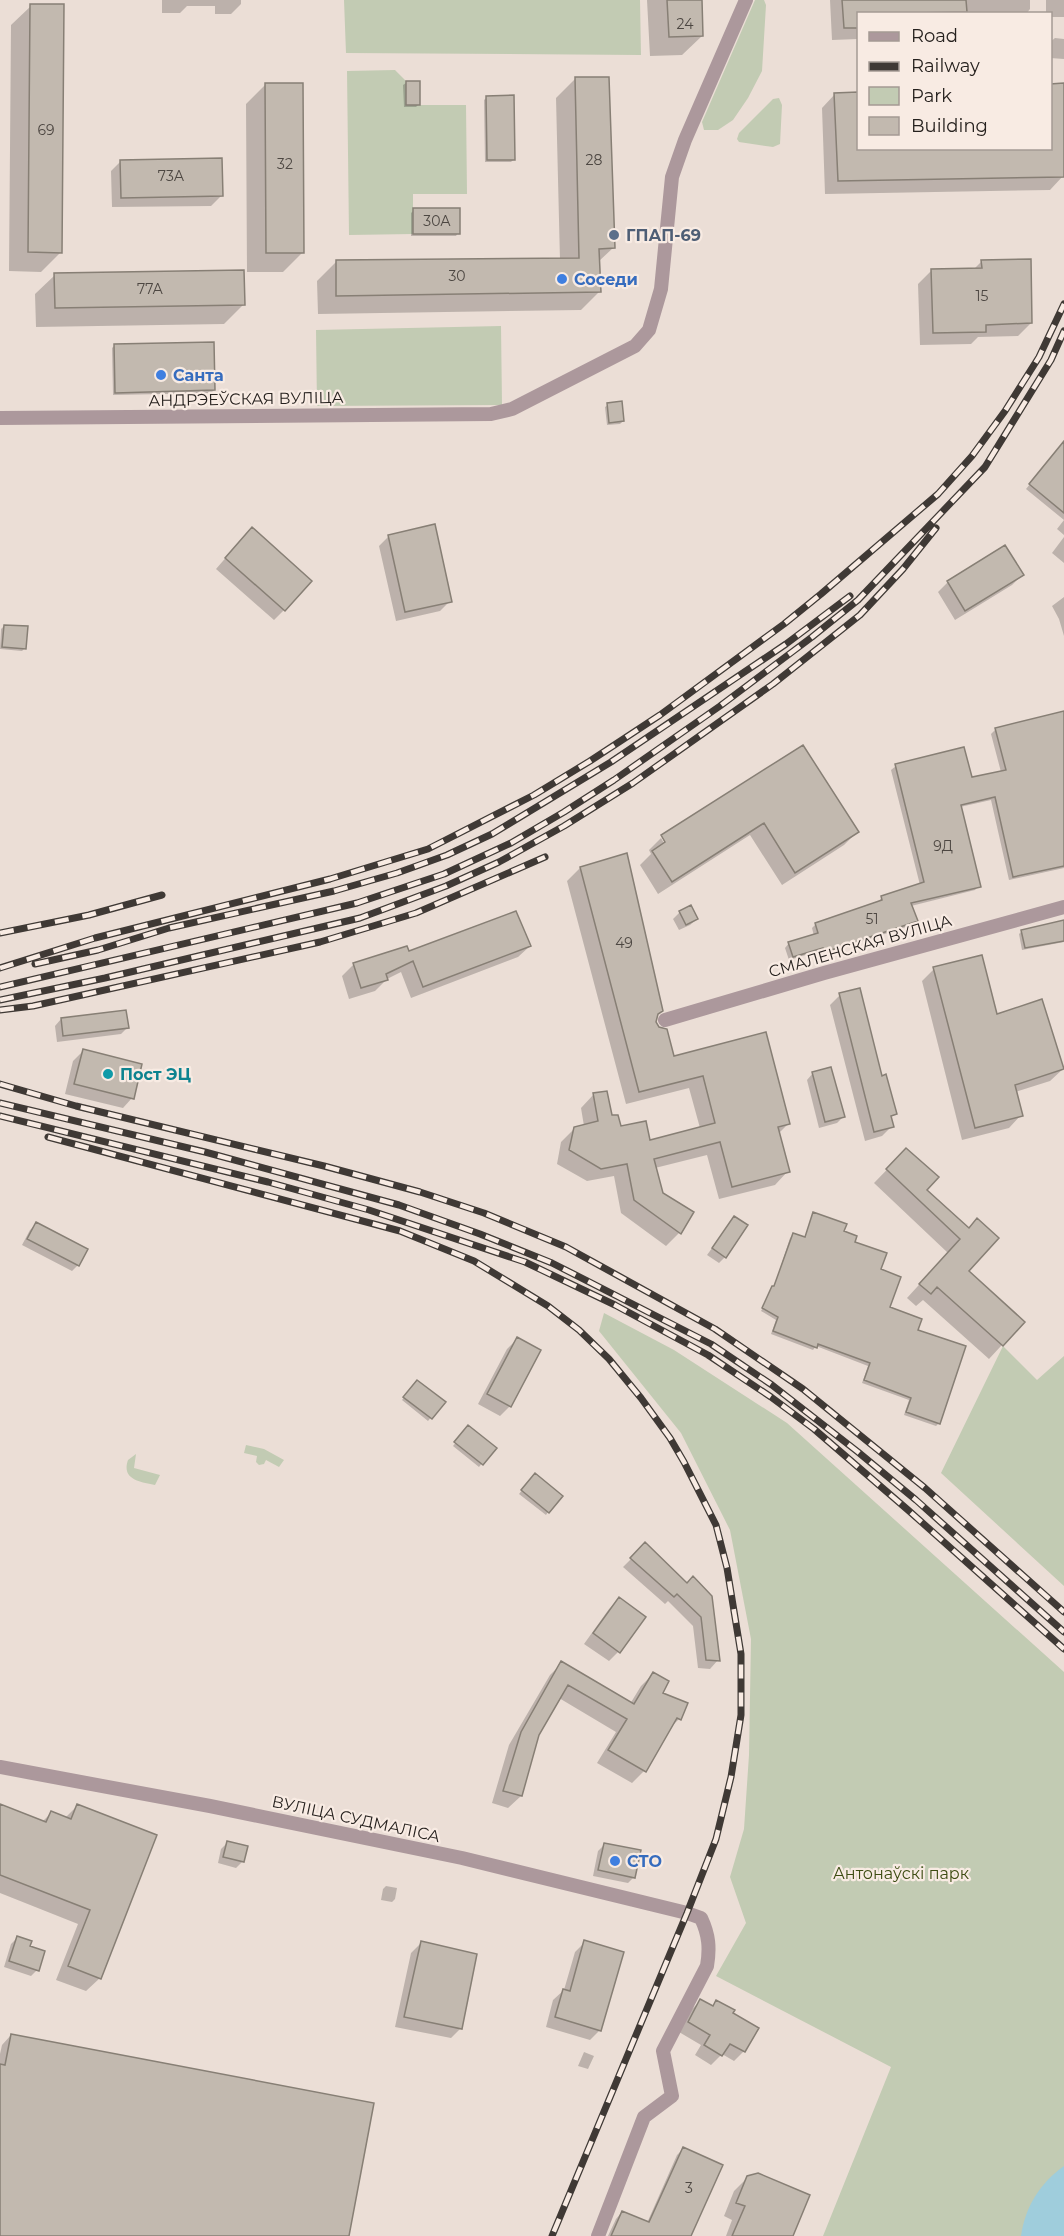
<svg xmlns="http://www.w3.org/2000/svg" width="1064" height="2236" font-family="Montserrat,sans-serif">
<rect width="100%" height="100%" fill="#ebded6"/>
<path fill="#c2cbb3" d="M344 0H640L641 55 346 53Z
M755 0H764L766 5 762 71 748 98 733 120 718 130H704L702 122Z
M395 70 406 81V105H466L467 194H413V234L349 235 347 71Z
M779 98 782 105 780 144 773 147 739 142 737 139 739 133 773 99Z
M501 326 502 405 317 406 316 330Z
M604 1313 674 1350 787 1423 1064 1672V2236H823L891 2067 716 1976 746 1923 730 1877 744 1829 749 1755 751 1639 730 1530 681 1433 599 1331Z
M1003 1346 1037 1380 1064 1356V1586L941 1473Z
M246 1445 264 1449 284 1460 279 1467 266 1460 264 1464 259 1465 256 1462 257 1456 244 1453Z
M136 1454 134 1468 160 1475 155 1485C141 1482 121 1480 128 1460Z"/>
<path fill="#9fcddc" d="M1064 2166V2236H1021C1025 2207 1040 2183 1064 2166Z"/>
<path fill="#0003" d="M162 0H241V4L231 14H215V6H187L180 13H162Z
M647 0H700L702 36 682 55 650 56Z
M830 0H1030V9L1026 14H858V39L832 40Z
M1046 0H1064V17H1050V14H1046Z
M31 6 61 252 41 272 9 271 11 25Z
M1055 38 1064 39V59L1050 58V42Z
M575 79 613 248 598 262 600 291 581 310 318 314 317 281 336 262 560 260 556 98Z
M406 83 419 104 416 107H404L403 85Z
M266 84 303 252 283 272H247L246 104Z
M858 93V148L1063 176 1050 190 825 194 822 108 835 94Z
M487 97 514 159 511 162H485L484 100Z
M121 161 221 196 211 206 112 207 111 171Z
M414 210 458 233 456 236H411V213Z
M982 261 1031 323 1018 336 978 337 971 344 920 345 918 284 932 270 974 269Z
M55 275 244 304 224 324 36 327 35 294Z
M114 346 214 390 211 393 113 395 112 348Z
M608 405 623 421 620 424 607 425 605 407Z
M1064 442V535L1057 529 1064 520 1026 489Z
M389 536 450 601 440 611 396 621 379 546Z
M1064 537V563L1052 553Z
M242 539 284 610 274 620 216 569Z
M1005 547 1022 575 1012 585 955 620 938 592 948 582Z
M1064 597V636L1059 619 1052 606Z
M4 626 25 648 22 651 0 649 1 629Z
M1064 713V868L1009 880 991 800 960 807 979 886 975 890 911 906 916 921 912 925 821 955 819 951 789 960 785 948 789 943 814 936 812 928 816 924 877 902 882 898 920 885 891 770 896 766 971 779 1001 772 991 734 995 730Z
M803 747 857 832 844 845 782 885 750 835 658 894 640 865 651 854 649 850 661 838 668 850 662 837Z
M580 868 662 1011 656 1016 655 1022 673 1058 788 1124 778 1134 788 1171 775 1185 719 1199 707 1155 655 1168 662 1194 679 1233 666 1246 621 1213 614 1176 587 1181 557 1164 561 1142 574 1129 584 1126 581 1108 594 1094 620 1128 649 1142 700 1128 689 1088 626 1104 567 881Z
M691 907 697 919 690 925 679 930 673 919 680 912Z
M1064 922V942L1022 950 1019 934 1022 931Z
M530 946 518 957 411 998 401 972 387 979 375 991 349 999 342 976 354 964 408 953Z
M934 969 1063 1069 1050 1081 1015 1092 1021 1115 1009 1128 962 1140 922 981Z
M840 995 881 1077 895 1114 890 1118 892 1126 882 1136 865 1141 830 1005Z
M61 1019 127 1028 121 1034 57 1042 55 1026Z
M83 1051 132 1098 123 1108 65 1094 73 1061Z
M813 1073 843 1117 837 1123 819 1128 807 1080Z
M906 1150 925 1190 968 1230 967 1272 1023 1322 989 1359 923 1300 916 1306 907 1298 948 1253 874 1183Z
M814 1214 842 1232 879 1270 888 1308 916 1331 939 1423 936 1426 904 1415 909 1400 862 1383 868 1366 816 1346 813 1350 771 1334 776 1320 761 1311 774 1287 790 1238 793 1235 804 1239Z
M734 1218 725 1257 719 1263 707 1255Z
M36 1224 78 1265 72 1271 22 1245 30 1230Z
M517 1339 510 1406 500 1416 478 1404 507 1349Z
M415 1384 443 1402 428 1421 402 1400Z
M466 1430 494 1448 479 1467 453 1446Z
M532 1478 548 1512 546 1515 519 1494Z
M637 1553 687 1585 693 1578 718 1660 710 1669 698 1668 693 1626 668 1601 665 1604 623 1567Z
M619 1599 618 1652 609 1661 584 1644 609 1609Z
M562 1663 630 1704 641 1686 653 1674 660 1693 679 1719 669 1729 644 1771 632 1783 597 1763 616 1732 559 1698 538 1734 521 1796 508 1808 492 1803 509 1745 550 1675Z
M0 1805 42 1822 51 1813 65 1818 77 1806 100 1978 86 1991 56 1980 78 1924 0 1893Z
M227 1843 243 1861 236 1868 218 1863 221 1849Z
M605 1844 634 1877 628 1883 593 1876 598 1851Z
M386 1886 397 1888 395 1899 392 1902 381 1900 383 1889Z
M17 1938 28 1947 37 1970 31 1976 4 1967 11 1944Z
M585 1942 600 2030 590 2040 546 2027 553 2000 564 1990 575 1952Z
M421 1943 461 2028 451 2038 395 2027 411 1953Z
M700 2001 711 2007 717 2002 731 2014 757 2029 744 2051 734 2061 722 2054 711 2065 695 2055 701 2045 679 2032 690 2011Z
M11 2035 347 2236H0V2054L2 2045Z
M584 2052 594 2056 588 2069 578 2066Z
M683 2149 689 2236H608L616 2219 622 2212 647 2223 677 2155Z
M748 2177 792 2236H726L732 2220 724 2216 734 2191Z"/>
<path fill="#c2b9af" stroke="#877f75" stroke-width="1.5" d="M667 0H702L703 36 669 37Z
M842 0H966L967 12 858 14V28H844Z
M30 4H64L62 253 28 252Z
M575 77H609L615 248 599 249 601 292 336 296V260L579 258Z
M406 81H420V105H406Z
M265 83H303L304 253H266Z
M1064 83V177L838 181 834 93 858 92V148H1050V84Z
M514 95 515 160H487L486 96Z
M222 158 223 196 121 198 120 160Z
M413 208H460V234H413Z
M1031 259 1032 323 986 325V332L933 333 931 269 982 268 981 260Z
M244 270 245 305 55 308 54 273Z
M214 342 215 390 115 393 114 344Z
M622 401 624 421 609 423 607 403Z
M1064 441V513L1029 484Z
M435 524 452 602 405 612 388 535Z
M252 527 312 581 285 611 225 558Z
M1005 545 1024 575 965 611 947 581Z
M4 625 28 626 26 649 2 647Z
M1064 711V866L1013 877 995 797 961 805 981 887 911 903 918 921 825 952 823 948 793 957 788 942 818 933 815 923 882 900 881 896 924 882 895 764 964 747 972 777 1006 770 995 728Z
M803 745 859 832 795 873 764 823 672 882 652 851 665 842 661 835Z
M627 853 663 1011 658 1014 656 1022 659 1027 667 1029 674 1056 766 1032 790 1124 778 1127 790 1172 732 1187 720 1142 654 1159 663 1193 694 1212 681 1234 634 1200 627 1164 601 1169 569 1150 574 1127 598 1121 593 1093 607 1091 612 1115H618L621 1126 646 1121 650 1140 715 1123 703 1076 639 1092 580 867Z
M691 905 698 919 686 925 679 911Z
M516 911 531 946 423 987 413 961 386 974 388 980 361 988 353 963 407 946 409 951Z
M1064 920V941L1025 948 1021 930Z
M982 955 997 1014 1042 999 1064 1069 1015 1085 1023 1116 975 1128 933 967Z
M860 988 882 1076 886 1074 897 1114 891 1116 894 1127 874 1132 839 993Z
M126 1010 129 1028 63 1036 61 1018Z
M83 1049 142 1064 134 1099 74 1084Z
M831 1067 845 1117 825 1122 812 1072Z
M906 1148 939 1177 927 1190 969 1228 977 1218 999 1238 969 1271 1025 1322 1003 1346 937 1287 931 1294 919 1284 960 1239 886 1169Z
M813 1212 847 1224 844 1231 857 1236 855 1242 887 1253 881 1269 901 1277 890 1307 922 1319 918 1330 966 1346 940 1424 906 1412 911 1398 864 1380 870 1363 818 1344 817 1348 773 1331 778 1317 762 1308 772 1286H774L793 1233 805 1237Z
M734 1216 748 1225 726 1258 712 1248Z
M36 1222 88 1249 79 1266 27 1239Z
M517 1337 541 1350 511 1407 487 1394Z
M417 1380 446 1402 432 1419 403 1397Z
M468 1425 497 1448 483 1465 454 1442Z
M535 1473 563 1496 549 1513 521 1490Z
M645 1542 687 1583 693 1576 712 1596 720 1661 706 1660 701 1617 677 1594 674 1597 630 1558Z
M619 1597 646 1617 620 1653 593 1633Z
M561 1661 634 1704 653 1672 669 1681 663 1693 688 1703 681 1720 677 1718 646 1772 608 1750 627 1719 568 1685 539 1735 522 1796 503 1791 521 1732Z
M0 1804 46 1822 51 1811 71 1819 77 1804 157 1835 101 1979 68 1966 90 1910 0 1875Z
M227 1841 248 1846 244 1862 223 1857Z
M604 1843 641 1850 635 1878 598 1870Z
M17 1936 32 1941 30 1946 45 1951 39 1971 9 1961Z
M584 1940 624 1952 601 2031 555 2017 563 1989 570 1991Z
M421 1941 477 1954 462 2029 404 2017Z
M700 1999 713 2006 716 2000 735 2010 733 2013 759 2028 745 2052 730 2044 722 2056 704 2045 710 2035 688 2022Z
M11 2034 374 2103 349 2236H0V2064L5 2065Z
M683 2147 723 2165 691 2236H611L622 2211 649 2222Z
M758 2173 810 2195 793 2236H732L745 2206 736 2203 747 2176Z"/>
<g fill="none" stroke-linecap="round" stroke-linejoin="round">
<path stroke="#ac989c" stroke-width="14" d="M0 418 491 414 512 409 635 346 649 330 661 289 672 177 685 140 746 0
M665 1020 824 973 1064 907
M0 1767 210 1806 462 1858 687 1913 701 1918C709 1935 710 1948 707 1966L663 2051 672 2096 644 2117 598 2236"/>
<defs>
<path id="rail" d="M0 933 89 915 162 895
M35 964 98 950 169 928 334 891 397 873 447 855 492 834 611 762 786 644 850 596
M0 968 95 938 330 879 428 849 534 795 590 761 660 715 784 624 821 594 938 494 972 456 1005 411 1039 357 1064 304
M0 987 357 903 444 874 511 843 564 812 614 780 720 706 812 637 858 600 985 467 1051 360 1064 331
M0 1000 105 978 360 918 446 886 499 862 564 826 633 783 773 684 860 615 903 569 936 528
M0 1010 33 1006 320 942 416 913 545 857
M0 1084 76 1106 324 1166 420 1192 484 1213 566 1247 715 1329 803 1389 925 1488 1064 1612
M0 1103 205 1152 399 1205 480 1234 552 1263 711 1344 772 1385 858 1452 916 1500 1064 1632
M0 1116 268 1182 369 1210 525 1262 615 1305 708 1355 771 1397 814 1429 908 1510 1064 1649
M48 1137 400 1231 474 1261 548 1306 579 1330 609 1359 641 1398 670 1438 684 1462 716 1525 727 1568 741 1654V1715L731 1777 716 1839 687 1913 552 2236"/>
</defs>
<use href="#rail" stroke="#3f3935" stroke-width="7"/>
<use href="#rail" stroke="#f8ebe3" stroke-width="4.5" stroke-dasharray="14" stroke-linecap="butt"/>
</g>
<circle fill="#5c6f8a" stroke="#f8ebe3" stroke-width="2" cx="614" cy="235" r="6"/>
<g fill="#3f7fe0" stroke="#f8ebe3" stroke-width="2">
<circle cx="562" cy="279" r="6"/>
<circle cx="161" cy="375" r="6"/>
<circle cx="615" cy="1861" r="6"/>
</g>
<circle fill="#0f9aa8" stroke="#f8ebe3" stroke-width="2" cx="108" cy="1074" r="6"/>
<g text-anchor="middle" dominant-baseline="central" stroke-width="4.5" stroke-linejoin="round" paint-order="stroke">
<g font-size="14" fill="#4d4742">
<text x="685" y="24">24</text>
<text x="46" y="130">69</text>
<text x="594" y="160">28</text>
<text x="285" y="164">32</text>
<text x="171" y="176">73А</text>
<text x="437" y="221">30А</text>
<text x="457" y="276">30</text>
<text x="150" y="289">77А</text>
<text x="982" y="296">15</text>
<text x="943" y="846">9Д</text>
<text x="872" y="919">51</text>
<text x="624" y="943">49</text>
<text x="689" y="2188">3</text>
</g>
<g font-size="16" font-weight="bold" fill="#4e5e75" stroke="#f8ebe3" text-anchor="start">
<text x="626" y="235">ГПАП-69</text>
</g>
<g font-size="16" font-weight="bold" fill="#366cbe" stroke="#f8ebe3" text-anchor="start">
<text x="574" y="279">Соседи</text>
<text x="173" y="375">Санта</text>
<text x="627" y="1861">СТО</text>
</g>
<g font-size="16" fill="#26211e" stroke="#f8ebe3">
<text transform="translate(246 399) rotate(-1)">АНДРЭЕЎСКАЯ ВУЛІЦА</text>
<text transform="translate(860 946) rotate(-16)">СМАЛЕНСКАЯ ВУЛІЦА</text>
<text transform="translate(356 1819) rotate(12)">ВУЛІЦА СУДМАЛІСА</text>
</g>
<g font-size="16" font-weight="bold" fill="#0d838f" stroke="#f8ebe3" text-anchor="start">
<text x="120" y="1074">Пост ЭЦ</text>
</g>
<g font-size="16" fill="#3d4c12" stroke="#f8ebe3">
<text x="901" y="1873">Антонаўскі парк</text>
</g>
</g>
<rect x="857" y="12" width="195" height="138" fill="#f8ebe3" stroke="#a49a94" stroke-width="1.5"/>
<rect x="869" y="32" width="30" height="9" fill="#ac989c" stroke="#a49a94" stroke-width="1.5"/>
<text x="911" y="42" font-size="18" fill="#26211e">Road</text>
<rect x="869" y="62" width="30" height="9" fill="#3f3935" stroke="#a49a94" stroke-width="1.5"/>
<text x="911" y="72" font-size="18" fill="#26211e">Railway</text>
<rect x="869" y="87" width="30" height="18" fill="#c2cbb3" stroke="#a49a94" stroke-width="1.5"/>
<text x="911" y="102" font-size="18" fill="#26211e">Park</text>
<rect x="869" y="117" width="30" height="18" fill="#c2b9af" stroke="#a49a94" stroke-width="1.5"/>
<text x="911" y="132" font-size="18" fill="#26211e">Building</text>
</svg>
